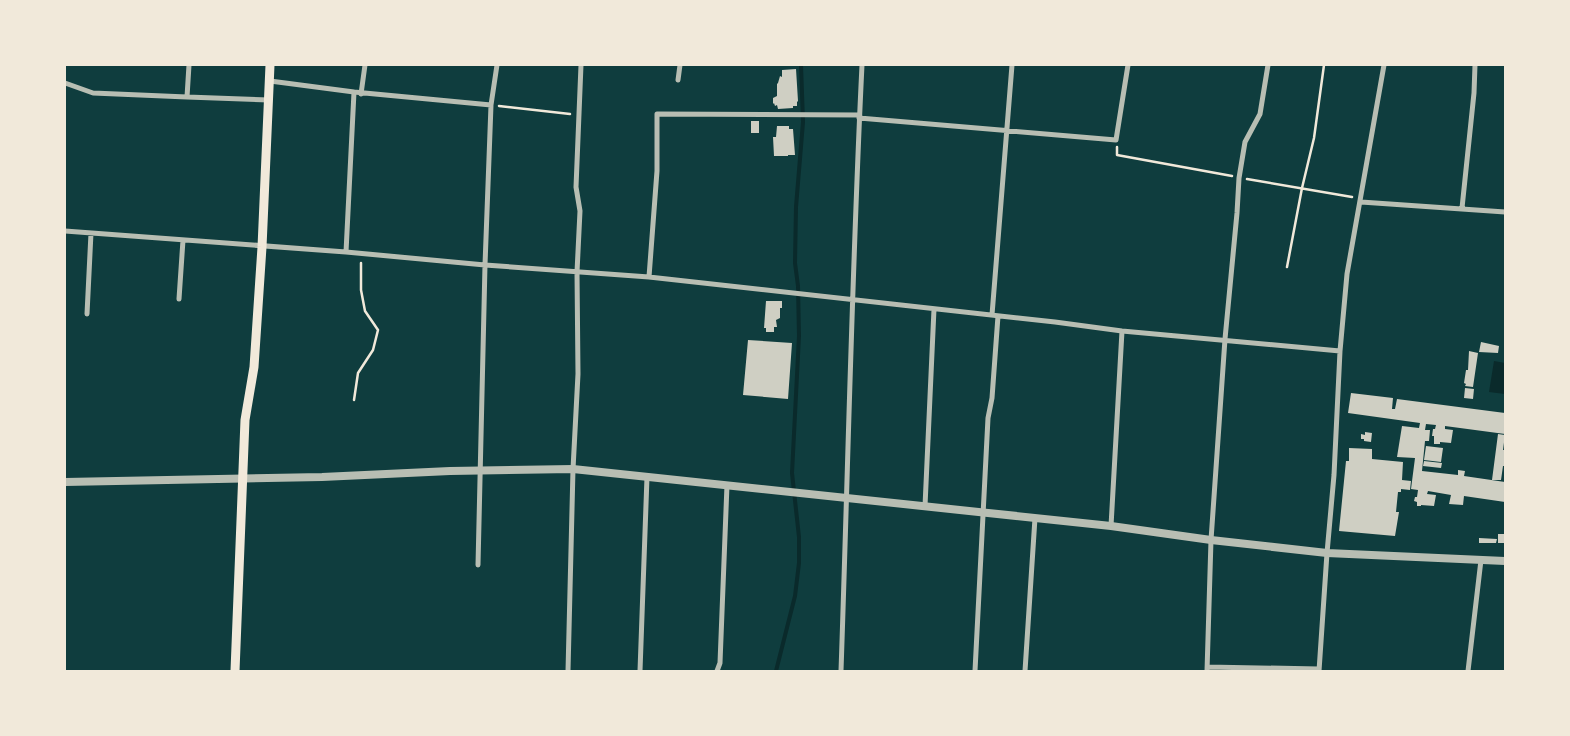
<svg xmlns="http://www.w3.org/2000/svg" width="1570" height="736" font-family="Poppins,sans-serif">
<rect width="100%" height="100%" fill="#0f3d3e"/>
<path fill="#0a2a2b" d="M1494 361 1505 363V394L1489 392Z"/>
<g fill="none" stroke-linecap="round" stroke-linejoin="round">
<path stroke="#0a2a2b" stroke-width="4" d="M776 671 795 596 799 563V537L792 473 799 336 798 286 795 263 796 207 803 122 801 65"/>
</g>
<path fill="#cfcfc3" d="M796 69 798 101 797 102V106H793V108L778 109 777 105 775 106 774 103 773 104V98L777 96V84L778 83 780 76 782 77V70Z
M751 121H759V133H751Z
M777 126H789V129H793L795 155H788V156H774L773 137H776Z
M766 301H782V308H780V318L776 320 777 327H774V332H766V328H764Z
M748 340 792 343 788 399 743 395Z
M1481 342 1499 346 1498 353 1479 352Z
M1469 351 1478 353 1473 387 1465 386 1466 384 1464 383 1466 370H1468Z
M1465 388 1474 389 1473 399 1464 398Z
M1351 393 1393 398 1392 409H1395L1397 399 1505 413V434L1445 426V429L1453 430 1451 443 1440 442V444H1434V436H1432L1433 429H1435L1436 425 1426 424 1425 430H1430L1429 441H1425L1422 471 1458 475V470L1465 471 1464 476 1505 482V502L1464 496 1463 505 1449 504 1451 495 1428 491 1427 494 1436 495 1434 506 1421 505V506H1417V502L1414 501 1415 497H1417L1418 490 1411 489 1415 458 1397 457 1402 426 1419 428 1420 423 1348 413Z
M1365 432 1372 433 1371 442 1364 441V439H1361V434L1365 435Z
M1498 434 1505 435 1503 450H1505V466H1503L1501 480H1492Z
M1426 446 1443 448 1441 462 1424 460Z
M1349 448 1372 449V459L1403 462 1402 480 1411 481 1410 490 1401 489V492H1398L1396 512H1399L1395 536 1339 531 1346 461H1349Z
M1424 461 1442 463 1441 468 1423 466Z
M1498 534H1505V543H1498Z
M1479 538 1497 539 1496 543H1479Z"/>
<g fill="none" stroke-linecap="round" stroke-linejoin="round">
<path stroke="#f1e9da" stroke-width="2.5" d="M499 106 570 114
M1117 147V155L1232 176
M1247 179 1352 197
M1287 267 1302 188 1314 138 1324 65
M354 400 358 373 373 350 378 330 365 311 361 290V263"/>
<path stroke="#b8beb3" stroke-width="5" d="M678 80 680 65
M270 81 354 92 346 252
M65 83 93 93 187 97 189 65
M354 92 491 105
M361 94 365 65
M187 97 269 100
M859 118 1116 140 1128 65
M1361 202 1505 212
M1462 208 1474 93 1475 65
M65 231 346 252 485 265 649 277 1055 322 1122 331 1340 351
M649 277 657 171V114L860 115
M179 299 183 240
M87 314 91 233
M992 315 1012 65
M925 506 934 309
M1111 526 1122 331
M478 565 485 265 491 105 497 65
M1207 667 1319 669
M568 671 573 469 578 374 577 272 580 211 576 187 581 65
M640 671 647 477
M717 671 720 663 727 485
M841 671C848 469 852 267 862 65
M975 671 988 418 992 398 998 316
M1025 671 1035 518
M1207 671 1211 540 1225 339 1237 213 1239 178 1245 142 1260 114 1268 65
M1319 671 1327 553 1334 475 1340 351 1347 274 1384 65
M1468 671 1481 560"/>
<path stroke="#b8beb3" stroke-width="8" d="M65 482 322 477 450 471 573 469 1111 526 1211 540 1327 553 1505 561"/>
<path stroke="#f1e9da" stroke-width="9" d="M235 671 245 420 254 367 262 247 270 65"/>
</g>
<rect width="1570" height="736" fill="none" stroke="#f1e9da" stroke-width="132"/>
</svg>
